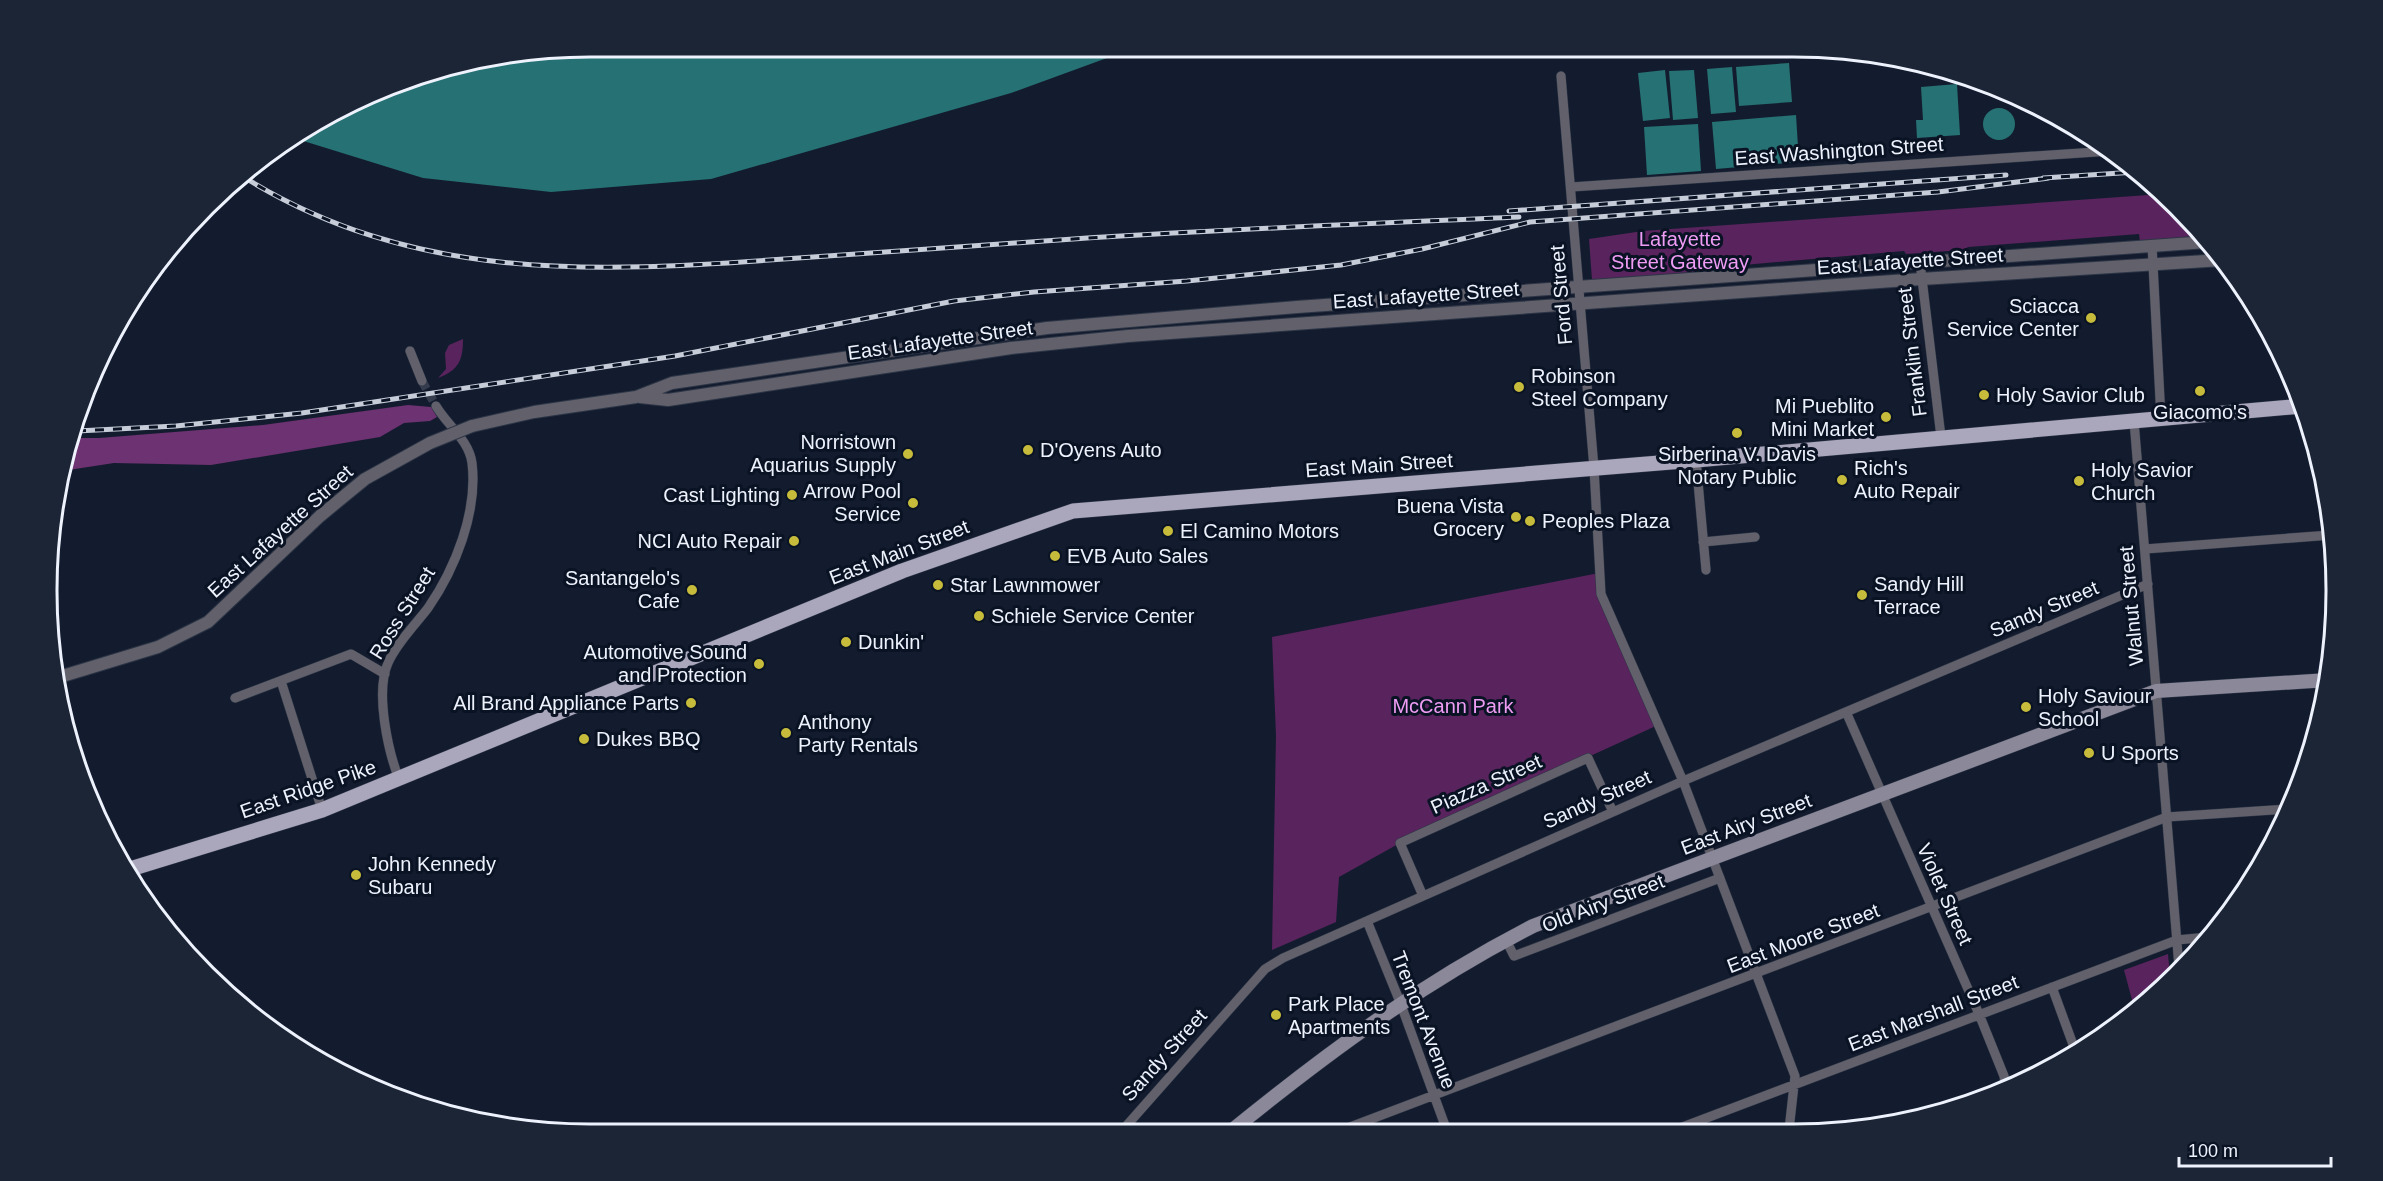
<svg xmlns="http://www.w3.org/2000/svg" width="2383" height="1181" font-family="Helvetica,sans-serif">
<rect width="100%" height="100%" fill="#131c2e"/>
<path fill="#59235d" d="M2162 194 2177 206 2203 237 2140 242 2139 234 1968 247 1963 250 1906 254 1904 251 1698 269 1694 273 1592 280 1589 239 1643 231Z
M463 339C463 360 459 370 438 378L446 369 445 353 449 345Z
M1599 573 1601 594 1658 725 1400 843 1339 877 1336 922 1272 950 1276 736 1272 637Z
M2168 954 2170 976 2135 1011 2124 970Z"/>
<path fill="#6d3271" d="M408 405 431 407 437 417 430 421 404 423 380 437 211 465 114 463 62 471 75 438H99L263 425Z"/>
<path fill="#267173" d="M591 47H1137L1011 93 711 179 551 192 423 178 297 139 415 75Z
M1789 63 1792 102 1739 106 1736 67Z
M1732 67 1736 112 1711 114 1707 69Z
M1665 70 1670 118 1643 121 1638 73Z
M1694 70 1698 118 1673 120 1669 71Z
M1957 84 1960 135 1917 138 1916 120H1923L1921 87Z
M1983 124a16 16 0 1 1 32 0a16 16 0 1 1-32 0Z
M1796 115 1799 162 1716 169 1712 122Z
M1698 124 1701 171 1647 175 1644 127Z"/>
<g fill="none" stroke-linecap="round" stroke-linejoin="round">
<path stroke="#343c4d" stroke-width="9" stroke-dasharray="9 4.5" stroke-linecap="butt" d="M422 381 436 406"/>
<defs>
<path id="minor" d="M1561 76 1594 468 1601 594 1683 781 1795 1076 1789 1130
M1571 187 2111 151
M2152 245 2161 419
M1920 262 1941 437
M410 351 422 381
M2134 421 2179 967
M1696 460 1706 570
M1703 542 1755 537
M2145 549 2331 535
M281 681 322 810
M235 698 351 654 385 674
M1847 714 1979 1014 2004 1076 2006 1090
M399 779C388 751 375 692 388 663 396 644 415 625 428 608 455 569 478 512 472 463 469 440 447 425 436 406
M1423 896 1400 843 1588 758 1613 812
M1367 921 1400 1002 1447 1131
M1506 940 1514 956 1720 878
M2052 987 2075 1050
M1672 1131 2177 940 2208 937
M1337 1132 2167 817 2289 809
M1120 1133 1265 969 1283 958 1683 781 2148 584"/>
<path id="tertiary" d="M640 397 668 400 1011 348 1128 336 1921 279 2222 260
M472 426 534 412 636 397 672 383 1047 328 1297 307 2207 242
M56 678 158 647 208 622 320 516 365 479 430 443"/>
<path id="secondary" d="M1230 1132C1327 1053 1422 983 1533 926L2156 691 2328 680"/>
<path id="primary" d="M127 870 322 810 902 571 1073 511 1696 460 2302 406"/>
</defs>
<use href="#minor" stroke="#2d3647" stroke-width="10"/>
<use href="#tertiary" stroke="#2d3647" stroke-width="14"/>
<use href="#secondary" stroke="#2d3647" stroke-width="15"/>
<use href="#primary" stroke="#2d3647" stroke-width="16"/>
<use href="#minor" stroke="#62616b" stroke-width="9"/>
<use href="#tertiary" stroke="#62616b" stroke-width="12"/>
<use href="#secondary" stroke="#8b8899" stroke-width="14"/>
<use href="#primary" stroke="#aaa6bc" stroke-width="15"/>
<defs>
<path id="rail" d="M242 176C412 282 592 273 784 259 871 253 958 247 1044 241 1202 230 1361 224 1519 217
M2043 178 2136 172
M1509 211 2006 175
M77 431 176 426 302 413 675 356 954 301 1034 292 1187 281 1341 265 1422 249 1530 222 1938 192 2049 178"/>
</defs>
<use href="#rail" stroke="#c6ccd8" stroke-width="5"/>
<use href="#rail" stroke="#0a1324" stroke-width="3" stroke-dasharray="9" stroke-linecap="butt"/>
<defs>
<path id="tertiary-bridge" d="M430 443 472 426"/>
</defs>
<use href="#tertiary-bridge" stroke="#2d3647" stroke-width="14" stroke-linecap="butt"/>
<use href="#tertiary-bridge" stroke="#62616b" stroke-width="12"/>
</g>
<g fill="#c7bb3c" stroke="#0a1324" stroke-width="2">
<circle cx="2091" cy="318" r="6"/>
<circle cx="1519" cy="387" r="6"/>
<circle cx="2200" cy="391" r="6"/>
<circle cx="1984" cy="395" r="6"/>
<circle cx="1886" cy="417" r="6"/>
<circle cx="1737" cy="433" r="6"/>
<circle cx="1028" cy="450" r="6"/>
<circle cx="908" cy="454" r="6"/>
<circle cx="1842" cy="480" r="6"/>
<circle cx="2079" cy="481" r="6"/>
<circle cx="792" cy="495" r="6"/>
<circle cx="913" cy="503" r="6"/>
<circle cx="1516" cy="517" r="6"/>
<circle cx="1530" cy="521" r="6"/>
<circle cx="1168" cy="531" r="6"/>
<circle cx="794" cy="541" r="6"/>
<circle cx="1055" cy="556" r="6"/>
<circle cx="938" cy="585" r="6"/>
<circle cx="692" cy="590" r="6"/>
<circle cx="1862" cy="595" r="6"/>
<circle cx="979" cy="616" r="6"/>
<circle cx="846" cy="642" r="6"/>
<circle cx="759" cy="664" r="6"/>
<circle cx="691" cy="703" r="6"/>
<circle cx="2026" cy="707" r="6"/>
<circle cx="786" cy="733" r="6"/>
<circle cx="584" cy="739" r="6"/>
<circle cx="2089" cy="753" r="6"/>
<circle cx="356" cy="875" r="6"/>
<circle cx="1276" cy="1015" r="6"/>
</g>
<g text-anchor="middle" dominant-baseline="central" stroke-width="6" stroke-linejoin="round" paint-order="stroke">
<g font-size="20" fill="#edf2fd" stroke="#0a1324">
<text transform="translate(1839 151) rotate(-4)">East Washington Street</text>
<text transform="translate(1910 261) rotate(-4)">East Lafayette Street</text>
<text transform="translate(1426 295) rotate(-4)">East Lafayette Street</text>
<text transform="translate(1561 295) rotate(-95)">Ford Street</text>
<text transform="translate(940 340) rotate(-8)">East Lafayette Street</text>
<text transform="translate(1912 352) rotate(-97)">Franklin Street</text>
<text transform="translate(1379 465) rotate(-4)">East Main Street</text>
<text transform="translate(280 531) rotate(-42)">East Lafayette Street</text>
<text transform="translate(899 552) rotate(-21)">East Main Street</text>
<text transform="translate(2131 606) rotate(-95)">Walnut Street</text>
<text transform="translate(2044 609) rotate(-23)">Sandy Street</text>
<text transform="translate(402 613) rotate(-58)">Ross Street</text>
<text transform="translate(1486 784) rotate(-24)">Piazza Street</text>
<text transform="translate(308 789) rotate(-19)">East Ridge Pike</text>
<text transform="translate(1597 799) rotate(-24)">Sandy Street</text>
<text transform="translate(1746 824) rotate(-21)">East Airy Street</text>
<text transform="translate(1945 894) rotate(66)">Violet Street</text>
<text transform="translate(1603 903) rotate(-21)">Old Airy Street</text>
<text transform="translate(1803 938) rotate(-21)">East Moore Street</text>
<text transform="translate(1933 1013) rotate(-21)">East Marshall Street</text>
<text transform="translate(1424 1020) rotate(69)">Tremont Avenue</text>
<text transform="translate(1164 1055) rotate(-48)">Sandy Street</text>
</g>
<g font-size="20" fill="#ef9cf4" stroke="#0a1324">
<text x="1680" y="239">Lafayette<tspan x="1680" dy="23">Street Gateway</tspan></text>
<text x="1453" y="706">McCann Park</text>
</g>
<g font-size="20" fill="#edf2fd" stroke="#0a1324" text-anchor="start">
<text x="2079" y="306" text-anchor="end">Sciacca<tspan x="2079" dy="23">Service Center</tspan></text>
<text x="1531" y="376">Robinson<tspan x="1531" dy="23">Steel Company</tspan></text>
<text x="1996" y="395">Holy Savior Club</text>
<text x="1874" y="406" text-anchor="end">Mi Pueblito<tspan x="1874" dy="23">Mini Market</tspan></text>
<text x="2200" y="412" text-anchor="middle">Giacomo's</text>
<text x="896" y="442" text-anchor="end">Norristown<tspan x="896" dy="23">Aquarius Supply</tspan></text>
<text x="1040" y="450">D'Oyens Auto</text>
<text x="1737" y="454" text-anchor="middle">Sirberina V. Davis<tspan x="1737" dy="23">Notary Public</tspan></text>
<text x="1854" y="468">Rich's<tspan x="1854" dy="23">Auto Repair</tspan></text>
<text x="2091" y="470">Holy Savior<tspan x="2091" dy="23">Church</tspan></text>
<text x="901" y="491" text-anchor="end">Arrow Pool<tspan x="901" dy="23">Service</tspan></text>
<text x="780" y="495" text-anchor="end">Cast Lighting</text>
<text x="1504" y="506" text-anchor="end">Buena Vista<tspan x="1504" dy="23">Grocery</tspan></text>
<text x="1542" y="521">Peoples Plaza</text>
<text x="1180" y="531">El Camino Motors</text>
<text x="782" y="541" text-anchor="end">NCI Auto Repair</text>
<text x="1067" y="556">EVB Auto Sales</text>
<text x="680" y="578" text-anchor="end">Santangelo's<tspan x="680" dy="23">Cafe</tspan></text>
<text x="1874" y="584">Sandy Hill<tspan x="1874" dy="23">Terrace</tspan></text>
<text x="950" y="585">Star Lawnmower</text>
<text x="991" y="616">Schiele Service Center</text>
<text x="858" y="642">Dunkin'</text>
<text x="747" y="652" text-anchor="end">Automotive Sound<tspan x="747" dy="23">and Protection</tspan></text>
<text x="2038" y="696">Holy Saviour<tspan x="2038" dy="23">School</tspan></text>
<text x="679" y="703" text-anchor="end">All Brand Appliance Parts</text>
<text x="798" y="722">Anthony<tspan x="798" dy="23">Party Rentals</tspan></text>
<text x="596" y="739">Dukes BBQ</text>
<text x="2101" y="753">U Sports</text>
<text x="368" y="864">John Kennedy<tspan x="368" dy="23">Subaru</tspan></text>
<text x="1288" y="1004">Park Place<tspan x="1288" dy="23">Apartments</tspan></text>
</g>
</g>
<path d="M0 0H2383V1181H0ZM590 57H1793A533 533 0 0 1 2326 590V591A533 533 0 0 1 1793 1124H590A533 533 0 0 1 57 591V590A533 533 0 0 1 590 57Z" fill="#1c2535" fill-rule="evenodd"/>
<path fill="none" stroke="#edf2fd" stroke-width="3" d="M590 57H1793A533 533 0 0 1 2326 590V591A533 533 0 0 1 1793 1124H590A533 533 0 0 1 57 591V590A533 533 0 0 1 590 57Z"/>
<path d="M2179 1157v9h152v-9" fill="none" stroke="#edf2fd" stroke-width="3"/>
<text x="2188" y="1157" font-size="18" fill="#edf2fd" stroke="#0a1324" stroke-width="4.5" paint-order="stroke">100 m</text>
</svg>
